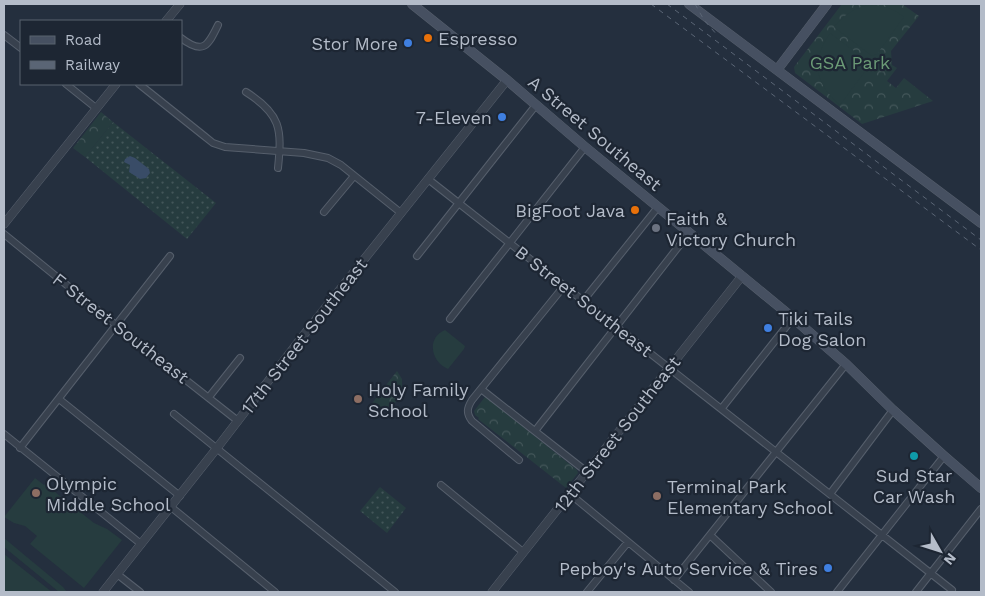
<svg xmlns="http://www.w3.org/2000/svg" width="985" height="596" font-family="'Work Sans',sans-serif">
<defs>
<pattern id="grass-dots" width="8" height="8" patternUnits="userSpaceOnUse" patternTransform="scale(1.25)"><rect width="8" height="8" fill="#263c3f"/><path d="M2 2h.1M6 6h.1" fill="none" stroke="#435659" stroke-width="1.8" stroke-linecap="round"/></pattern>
<pattern id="forest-crowns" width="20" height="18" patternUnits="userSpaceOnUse" patternTransform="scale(1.25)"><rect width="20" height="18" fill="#263c3f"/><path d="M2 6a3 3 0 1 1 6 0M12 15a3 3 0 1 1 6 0" fill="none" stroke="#435659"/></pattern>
</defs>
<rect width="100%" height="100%" fill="#242f3e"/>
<path fill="url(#grass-dots)" d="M113 122 216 203 187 239 85 157Z
M380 487 406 508 387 533 360 511Z"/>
<path fill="url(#forest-crowns)" d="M842 4H902L919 16 891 51 892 65 897 68 887 81 896 88 904 78 933 101 862 124 795 73 794 67Z
M101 112 113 122 85 157 73 148Z
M397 371 402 379V397L385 411 374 410 370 406Z
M485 397 488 399 577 470 578 473 566 488 478 419 479 418 475 415 474 411Z"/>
<path fill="#263c3f" d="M869 5C883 5 893 8 904 17L877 54 872 56 834 27C844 15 854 8 869 5Z
M830 33 869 62V66L840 105C814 82 811 62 830 33Z
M445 330 465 346 464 349 448 369C431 362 426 338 445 330Z
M35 478 44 485 45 484 94 523 107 529 122 540 84 588 30 544 37 536 25 526 14 523 4 517Z
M4 538 63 587 67 592H59L4 547Z
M4 554 52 592H4Z"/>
<path fill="#394c67" d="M130 156 135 158 149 169 150 173 146 178 140 179 129 172 130 165 124 162 125 159Z"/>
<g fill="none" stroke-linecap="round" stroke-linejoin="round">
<defs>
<path id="minor" d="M4 35 21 48
M181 38C203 55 208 46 218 25
M66 84 96 108
M139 84 203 135 213 143 225 147 304 153 328 158 341 165 401 213
M246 92C281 114 282 129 278 168
M428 179 952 590
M324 212 354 176
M4 234 116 325 238 421
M417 256 536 105
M583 301 658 207
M450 319 585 147
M481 389 587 472
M209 397 240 358
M59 399 180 496
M722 408 793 318
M174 414 395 592
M535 431 689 233
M4 434 141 544
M20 448 170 256
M519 460 472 421C466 413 467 408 472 400L564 286
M441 485 523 552
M570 494 689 592
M830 494 893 410
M171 507 275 592
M710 535 771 592
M117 574 140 592
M674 580 846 364
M587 592 628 542
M837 592 944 456
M916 592 981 509"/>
<path id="tertiary" d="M166 21 180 4
M4 224 116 84
M103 592 217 448 299 341 507 80
M492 592 742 276"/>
<path id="secondary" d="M412 4 507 80 585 147 793 318 846 364 893 410 944 456 981 488
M689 4 981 223
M777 70 827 4"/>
</defs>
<use href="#minor" stroke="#565f6c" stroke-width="8"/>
<use href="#tertiary" stroke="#565f6c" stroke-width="9"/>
<use href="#secondary" stroke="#565f6c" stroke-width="10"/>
<use href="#minor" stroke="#38414e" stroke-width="6"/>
<use href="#tertiary" stroke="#38414e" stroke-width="8"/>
<use href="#secondary" stroke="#465061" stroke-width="9"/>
<path stroke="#5a6575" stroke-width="1" stroke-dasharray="5 5" stroke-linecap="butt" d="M651 4 981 250
M667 4 981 240
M695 4 704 20 718 36"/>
</g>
<g fill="#e8710a" stroke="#1d2633" stroke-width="2">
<circle cx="428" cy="38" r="5"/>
<circle cx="635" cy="210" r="5"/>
</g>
<g fill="#3f7fe0" stroke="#1d2633" stroke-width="2">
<circle cx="408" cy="43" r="5"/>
<circle cx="502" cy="117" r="5"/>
<circle cx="768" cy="328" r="5"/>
<circle cx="828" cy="568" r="5"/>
</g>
<circle fill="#6b7280" stroke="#1d2633" stroke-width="2" cx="656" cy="228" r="5"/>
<g fill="#8d6e63" stroke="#1d2633" stroke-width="2">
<circle cx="358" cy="399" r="5"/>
<circle cx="36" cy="493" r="5"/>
<circle cx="657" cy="496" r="5"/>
</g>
<circle fill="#0f9aa8" stroke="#1d2633" stroke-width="2" cx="914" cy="456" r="5"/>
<g text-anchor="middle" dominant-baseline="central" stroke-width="4.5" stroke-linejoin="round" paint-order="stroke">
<g font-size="18" fill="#b4bcc9" stroke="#1d2633" text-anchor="start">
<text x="438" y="38">Espresso</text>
<text x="398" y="43" text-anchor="end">Stor More</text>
<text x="492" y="117" text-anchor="end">7-Eleven</text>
<text x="625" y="210" text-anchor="end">BigFoot Java</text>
<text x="666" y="218">Faith &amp;<tspan x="666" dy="21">Victory Church</tspan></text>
<text x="778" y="318">Tiki Tails<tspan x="778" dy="21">Dog Salon</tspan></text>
<text x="368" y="389">Holy Family<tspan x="368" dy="21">School</tspan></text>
<text x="914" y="475" text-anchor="middle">Sud Star<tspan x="914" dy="21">Car Wash</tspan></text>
<text x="46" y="483">Olympic<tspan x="46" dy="21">Middle School</tspan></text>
<text x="667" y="486">Terminal Park<tspan x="667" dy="21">Elementary School</tspan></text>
<text x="818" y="568" text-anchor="end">Pepboy's Auto Service &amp; Tires</text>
</g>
<g font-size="18" fill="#6b9a76" stroke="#1d2633">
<text x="850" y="62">GSA Park</text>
</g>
<g font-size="18" fill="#b4bcc9" stroke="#1d2633">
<text transform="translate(595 133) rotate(40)">A Street Southeast</text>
<text transform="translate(584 301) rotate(38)">B Street Southeast</text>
<text transform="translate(121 328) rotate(38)">F Street Southeast</text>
<text transform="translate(304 336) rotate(-52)">17th Street Southeast</text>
<text transform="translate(617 434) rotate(-52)">12th Street Southeast</text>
</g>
</g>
<rect width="985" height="596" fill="none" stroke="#b4bcc9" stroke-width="10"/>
<rect x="20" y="20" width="162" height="65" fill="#1d2633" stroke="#59626f"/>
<rect x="30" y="36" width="25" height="8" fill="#465061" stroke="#59626f"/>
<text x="65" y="45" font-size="15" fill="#b4bcc9">Road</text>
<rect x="30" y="61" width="25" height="8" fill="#5a6575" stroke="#59626f"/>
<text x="65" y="70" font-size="15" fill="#b4bcc9">Railway</text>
<g transform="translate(940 551) rotate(129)" stroke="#1d2633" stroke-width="4" paint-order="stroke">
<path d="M0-4L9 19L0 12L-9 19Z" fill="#b4bcc9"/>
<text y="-8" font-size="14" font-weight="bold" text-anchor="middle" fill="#b4bcc9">N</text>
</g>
</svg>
